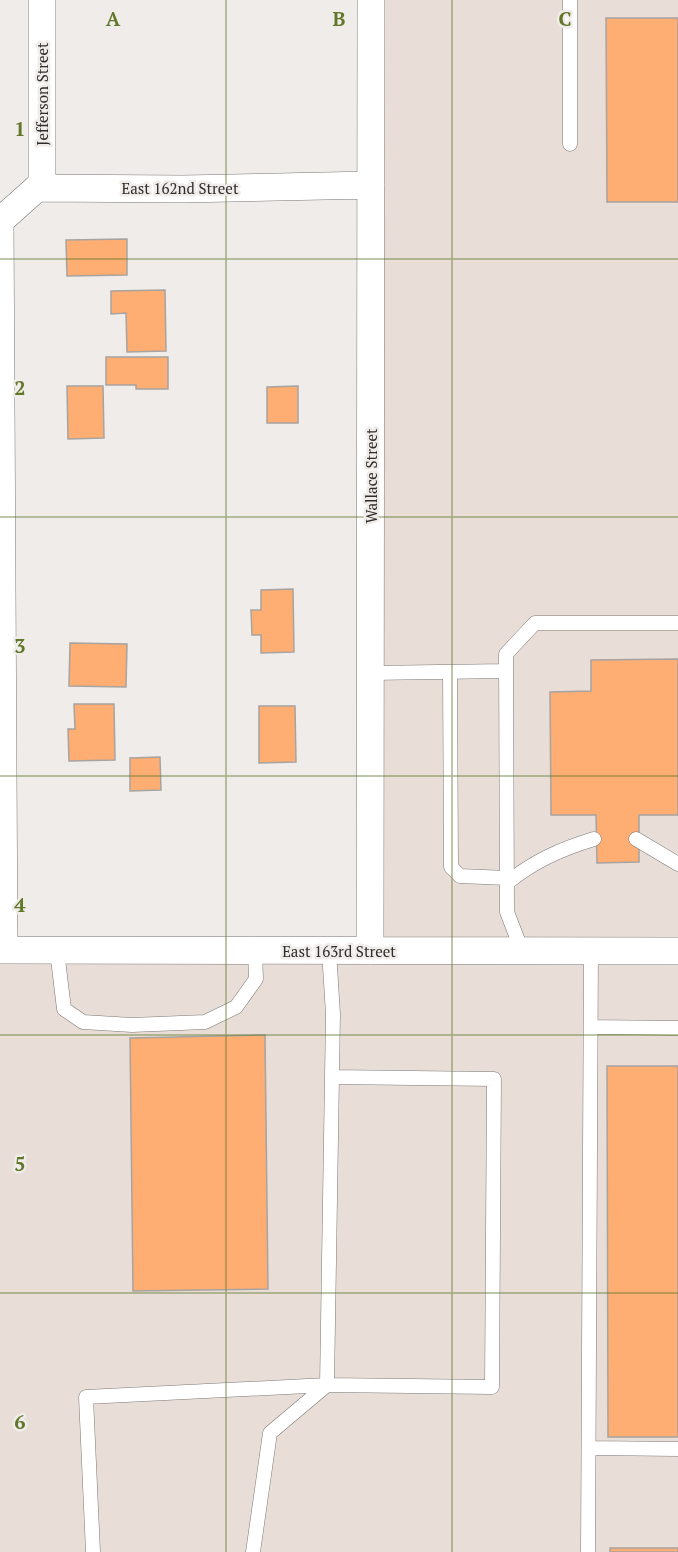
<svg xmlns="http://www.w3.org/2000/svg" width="678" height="1552" font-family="'PT Serif',serif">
<rect width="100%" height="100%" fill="#f0ece9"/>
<path fill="#e9ded7" d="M370 0H678V1552H0V959L370 951Z"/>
<path fill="#feae72" stroke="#a7a3a1" stroke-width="1.5" d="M606 18H678V202H607Z
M127 239V275L67 276 66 240Z
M165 290 166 351 127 352 126 313 111 314V291Z
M106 357H168V389H136V385H106Z
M67 386H103L104 438 68 439Z
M298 386V423H267V387Z
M293 589 294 652 261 653V635H252L251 610H261V590Z
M70 643 127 644 126 687 69 686Z
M678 659V815H639V862L597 863 596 815H551L550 692 591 691V660Z
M74 704H114L115 760 69 761 68 729H75Z
M259 706H295L296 762 259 763Z
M160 757 161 790 130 791V758Z
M265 1035 268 1289 133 1291 130 1038Z
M607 1066H678V1437H608Z
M610 1548H678V1552H610Z"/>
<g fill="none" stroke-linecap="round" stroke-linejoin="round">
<defs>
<path id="service" d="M570 0V144
M450 672 451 867 460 876 507 878
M370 673 506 671
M636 839 678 864
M507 883C534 861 561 849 594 839
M57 951 64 1009 83 1022 132 1025 205 1022 236 1007 256 979 255 951
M522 951 507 912 506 654 535 623H678
M591 1027 678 1028
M589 1448 678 1449
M93 1552 86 1397 327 1385 492 1387 494 1079 332 1077
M253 1552 270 1433 327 1385 333 1014 329 951
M588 1552 591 951"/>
<path id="minor" d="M42 188V0
M0 950 678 951
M4 950 0 221 37 188 183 189 371 185
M370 951 371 0"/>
</defs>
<use href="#service" stroke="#7c7876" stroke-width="15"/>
<use href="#minor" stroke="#7c7876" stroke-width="28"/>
<use href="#service" stroke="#fff" stroke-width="14"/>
<use href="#minor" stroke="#fff" stroke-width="27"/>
</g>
<path fill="none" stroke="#61782a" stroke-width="1.5" stroke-opacity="0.55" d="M226 0V1552M452 0V1552M0 259H678M0 517H678M0 776H678M0 1035H678M0 1293H678"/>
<g text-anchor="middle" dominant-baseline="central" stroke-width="5" stroke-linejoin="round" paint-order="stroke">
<g font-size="15" fill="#2f2d2c" stroke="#f0ece9">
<text transform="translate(42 94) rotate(-90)">Jefferson Street</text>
<text x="180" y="188">East 162nd Street</text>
<text transform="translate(371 476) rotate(-90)">Wallace Street</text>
<text x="339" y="951">East 163rd Street</text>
</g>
</g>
<g font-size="20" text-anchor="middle" font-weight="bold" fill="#61782a" stroke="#f0ece9" stroke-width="5" stroke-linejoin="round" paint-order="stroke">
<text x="113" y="26">A</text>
<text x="339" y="26">B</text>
<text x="565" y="26">C</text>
<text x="20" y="136">1</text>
<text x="20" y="395">2</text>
<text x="20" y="653">3</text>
<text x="20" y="912">4</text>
<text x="20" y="1171">5</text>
<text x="20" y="1429">6</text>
</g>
</svg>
